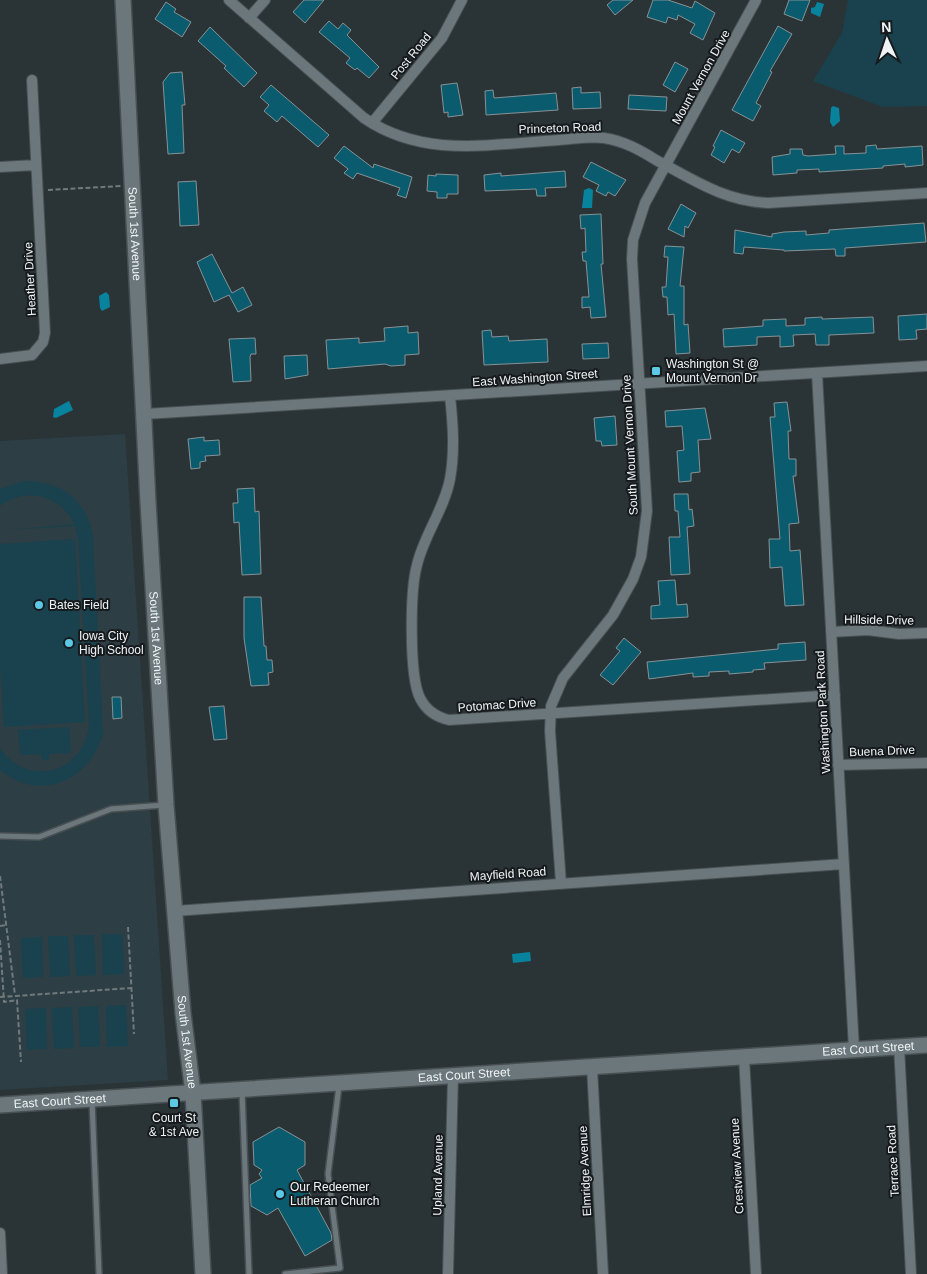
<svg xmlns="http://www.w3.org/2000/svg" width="927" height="1274" font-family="Helvetica,sans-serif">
<rect width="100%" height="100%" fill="#2a3437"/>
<path fill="#2d3e44" d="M125 434 168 1080 0 1090V441Z"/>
<path fill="#19424e" d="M848 0H927V106L883 107 813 81 842 33Z
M24 481C61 481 85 498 93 535L103 733C90 781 40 803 0 770V748C28 789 85 773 89 724L78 539 75 526 6 530 74 524C62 495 24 486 0 506V489Z
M75 539 85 722 4 727 0 665V544Z
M69 727 71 753 49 754V760H42L41 754 20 755 18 730Z
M102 934H122L124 974 103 975Z
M74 935H94L96 975 76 976Z
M48 936H68L70 976 50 977Z
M42 937 43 977 23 978 21 938Z
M126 1005 128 1046 107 1047 106 1006Z
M98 1006 100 1047H80L78 1007Z
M72 1007 74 1048 54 1049 52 1008Z
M46 1008 47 1049 27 1050 25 1009Z"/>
<path fill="#08839e" d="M817 2 824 4 820 17 811 13V8L815 7Z
M833 106 839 108 840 121 833 127 830 122 831 108Z
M589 188 593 190 592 208H582L584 190Z
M106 292 109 295 110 307 102 311 100 308 99 296Z
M69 401 73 410 56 418 53 417 54 409Z
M530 952 531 961 513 963 512 954Z"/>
<path fill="#0b5b6e" stroke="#869295" d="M304 0H324L305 23 293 12Z
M613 0H633L615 15 607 5Z
M653 0H668L692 8 695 1 715 13 703 40 690 33 695 24 678 15 677 20 668 17 666 23 647 17Z
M789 0H810L802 21 784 14Z
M166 2 176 9 174 12 191 22 182 37 155 19Z
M329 21 338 29 343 23 351 30 347 35 379 67 369 78 357 68 355 70 346 63 350 58 319 32Z
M778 26 792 34 770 71 772 72 756 103 761 106 753 121 732 110Z
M210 27 257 73 244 87 224 68 226 66 198 41Z
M675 62 688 69 675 92 663 85Z
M182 72 185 105H182L184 153 168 154 163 82 170 73Z
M457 83 463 115 448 117V112L444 113 441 85Z
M271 85 329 135 318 147 282 116 277 122 264 111 269 105 260 97Z
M581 87V93L600 92 601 108 573 109 572 88Z
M493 90 494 98 556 93 558 110 486 115 485 91Z
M629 95 667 97 666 111 628 109Z
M721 130 745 143 739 153 732 149 724 163 711 155 715 147 713 146Z
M876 145 877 149 922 146 923 165 905 167V164L883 166V168L819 172V169L797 170V173L773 175 772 157 790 154V149H802L803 155 808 156 836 154 835 146H844V154L866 153V146Z
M344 146 373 168 374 164 412 177 406 198 397 195 400 188 357 173 353 179 344 173 348 169 334 158Z
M591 162 626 180 615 196 608 192 606 196 596 191 599 185 583 177Z
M565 171 566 187 545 188 546 196H537L536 189 485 191 484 175 501 173V176Z
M436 174 458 175V194H447V198H437V192L427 191 428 175 436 176Z
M196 181 199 225 180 226 178 182Z
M681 204 696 213 688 228 685 226 684 237 668 229Z
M601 214 603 264H601L606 317 591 318 590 307 582 308V297H589L586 261H583L582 252H586L585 228 581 229 580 215Z
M924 223 926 242 845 248V256H836L835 249 784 251V250L744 247 743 254 734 253 735 230 772 237V234L784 232 806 231V235L829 233V230Z
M665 246 684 247 680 286H684V325L688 324 690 353 676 354 674 314 668 315 667 297H663L662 287H666L668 257H664Z
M212 254 232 293 243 287 252 305 238 312 229 295 214 302 197 262Z
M927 314V329L916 330 917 339 899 340 898 316Z
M822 317V319L873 317 874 333 829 335V345H816L815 334 793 335 794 346 780 347V336L757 337V345L724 347 723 329 763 326V320L786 319V326L805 325V318Z
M408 326V333L418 332 419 354 405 355V365L391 366 385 364 328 369 326 340 359 338V343L385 341 384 328Z
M491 330 492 337 508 336 509 341 547 339 548 362 484 365 482 331Z
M255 338 256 354H251L250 357 251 381 233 382 229 339Z
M608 343 609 358 583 359 582 344Z
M307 355 308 375 285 379 284 356Z
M787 402 791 431H788L789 459H796V476H793L799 523 789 524 790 551 800 550 804 605 785 606 782 567 770 568 769 539H780L770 417H775L774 403Z
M705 408 711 439 698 440 700 472 691 473V481L679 482 677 451 684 450 682 426 666 427 665 411Z
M615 416 617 445 602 446 601 441H596L594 418Z
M204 437V441L219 440 220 455 205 456 206 461 200 462V468L191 469 188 439Z
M254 488 255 512 259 511 261 574 242 575 239 522 234 523 233 503H238L237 489Z
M674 494H688L689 510 692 509 694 526 687 527 690 574 671 575 669 537H680L678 511H675Z
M675 580 677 605 687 604 688 617 651 619V606L660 605 658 581Z
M244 597H261L264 646H266L267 660H272L273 672 268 673 269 685 251 686 244 638Z
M624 638 641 652 613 685 600 675 620 651 616 648Z
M805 642 806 660 764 663 765 669 753 670V672L729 674V671L709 672V676L693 677V673L649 679 647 662 778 649V644Z
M112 697H121L122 718 113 719Z
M224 706 227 739 214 740 209 707Z
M279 1127 305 1142V1165L297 1170 331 1233 332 1240 305 1256 278 1208 267 1215 251 1206 250 1185 262 1178 259 1174 262 1170 254 1165 253 1142Z"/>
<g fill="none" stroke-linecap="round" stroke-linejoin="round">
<defs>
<path id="lane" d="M0 836 39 837 111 809 164 805
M242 1091 249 1274
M92 1100 99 1274
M285 1274 340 1268 328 1174 339 1086"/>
<path id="street" d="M229 0 364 118C424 159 491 144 559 140 574 139 589 136 604 138 624 141 640 150 656 160 694 180 724 201 768 203L927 193
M249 18 265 0
M372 123 442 38 462 0
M0 167 36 165
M0 359 32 355 43 342 45 333 32 80
M817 373 854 1049
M450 396C453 424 455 451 450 479 444 510 424 535 417 565 410 590 409 676 420 698 426 710 436 717 449 720L835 695
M145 414 927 366
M831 632 868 630 899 634 927 633
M838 765 927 763
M561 883 550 731 551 706 563 678 613 615 633 579 641 557 647 511 632 259 633 240 645 203 756 0
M175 911 844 864
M899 1046 911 1274
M744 1057 756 1274
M592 1067 603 1274
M0 1233 2 1274
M448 1274 453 1076"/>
<g id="secondary">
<path id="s1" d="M123 0 148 502 166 805 183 1013 193 1093 203 1274"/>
<path id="s2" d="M0 1105 927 1045"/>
</g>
</defs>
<use href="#lane" stroke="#474f52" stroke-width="8"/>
<use href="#street" stroke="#474f52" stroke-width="12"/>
<use href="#secondary" stroke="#474f52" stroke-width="18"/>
<path stroke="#70797b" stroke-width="2" stroke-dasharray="5 2.5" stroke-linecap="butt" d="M48 190 121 186
M0 876 15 995
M0 926 6 925
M128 927 134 1034
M0 940 4 1002 17 1000 21 1062
M0 997 132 988"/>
<use href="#lane" stroke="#6c777b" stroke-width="5"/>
<use href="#street" stroke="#6c777b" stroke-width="10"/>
<use href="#secondary" stroke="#6c777b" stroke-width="15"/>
</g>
<g fill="#5bc8e6" stroke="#161a1c" stroke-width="2">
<rect x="651" y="366" width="10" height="10" rx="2.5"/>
<circle cx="39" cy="605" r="5"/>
<circle cx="69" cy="643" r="5"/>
<rect x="169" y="1098" width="10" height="10" rx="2.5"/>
<circle cx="280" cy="1194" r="5"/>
</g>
<g text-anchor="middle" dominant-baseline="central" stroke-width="4" stroke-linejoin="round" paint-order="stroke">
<g font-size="12" fill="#eef4f6" stroke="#161a1c">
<text transform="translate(411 56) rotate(-51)">Post Road</text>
<text transform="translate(701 77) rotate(-61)">Mount Vernon Drive</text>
<text transform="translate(560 128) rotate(-2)">Princeton Road</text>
<text stroke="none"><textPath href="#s1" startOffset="234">South 1st Avenue</textPath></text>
<text transform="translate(30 279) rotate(-93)">Heather Drive</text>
<text transform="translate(535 378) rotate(-4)">East Washington Street</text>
<text transform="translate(630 445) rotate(-93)">South Mount Vernon Drive</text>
<text transform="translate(879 620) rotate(1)">Hillside Drive</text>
<text stroke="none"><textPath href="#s1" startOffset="639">South 1st Avenue</textPath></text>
<text transform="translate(497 705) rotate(-4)">Potomac Drive</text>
<text transform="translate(823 712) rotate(-93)">Washington Park Road</text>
<text transform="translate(882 751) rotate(-2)">Buena Drive</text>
<text transform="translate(508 874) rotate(-4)">Mayfield Road</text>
<text stroke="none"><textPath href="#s1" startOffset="1044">South 1st Avenue</textPath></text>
<text stroke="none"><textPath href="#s2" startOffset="870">East Court Street</textPath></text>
<text stroke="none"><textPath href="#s2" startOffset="465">East Court Street</textPath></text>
<text stroke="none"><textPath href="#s2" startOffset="60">East Court Street</textPath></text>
<text transform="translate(893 1161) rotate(-93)">Terrace Road</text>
<text transform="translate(737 1166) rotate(-93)">Crestview Avenue</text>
<text transform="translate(585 1171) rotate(-93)">Elmridge Avenue</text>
<text transform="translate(438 1175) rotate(-89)">Upland Avenue</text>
</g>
<g font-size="12" fill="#eef4f6" stroke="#161a1c" text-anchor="start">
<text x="666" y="364">Washington St @<tspan x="666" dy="14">Mount Vernon Dr</tspan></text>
<text x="49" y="605">Bates Field</text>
<text x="79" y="636">Iowa City<tspan x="79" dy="14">High School</tspan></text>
<text x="174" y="1118" text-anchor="middle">Court St<tspan x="174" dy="14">&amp; 1st Ave</tspan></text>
<text x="290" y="1187">Our Redeemer<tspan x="290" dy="14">Lutheran Church</tspan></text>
</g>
</g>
<g transform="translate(887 40) rotate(357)" stroke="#161a1c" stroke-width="4" paint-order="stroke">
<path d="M0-4L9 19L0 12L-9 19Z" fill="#eef4f6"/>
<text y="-8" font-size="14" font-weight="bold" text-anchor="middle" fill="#eef4f6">N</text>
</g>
</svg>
